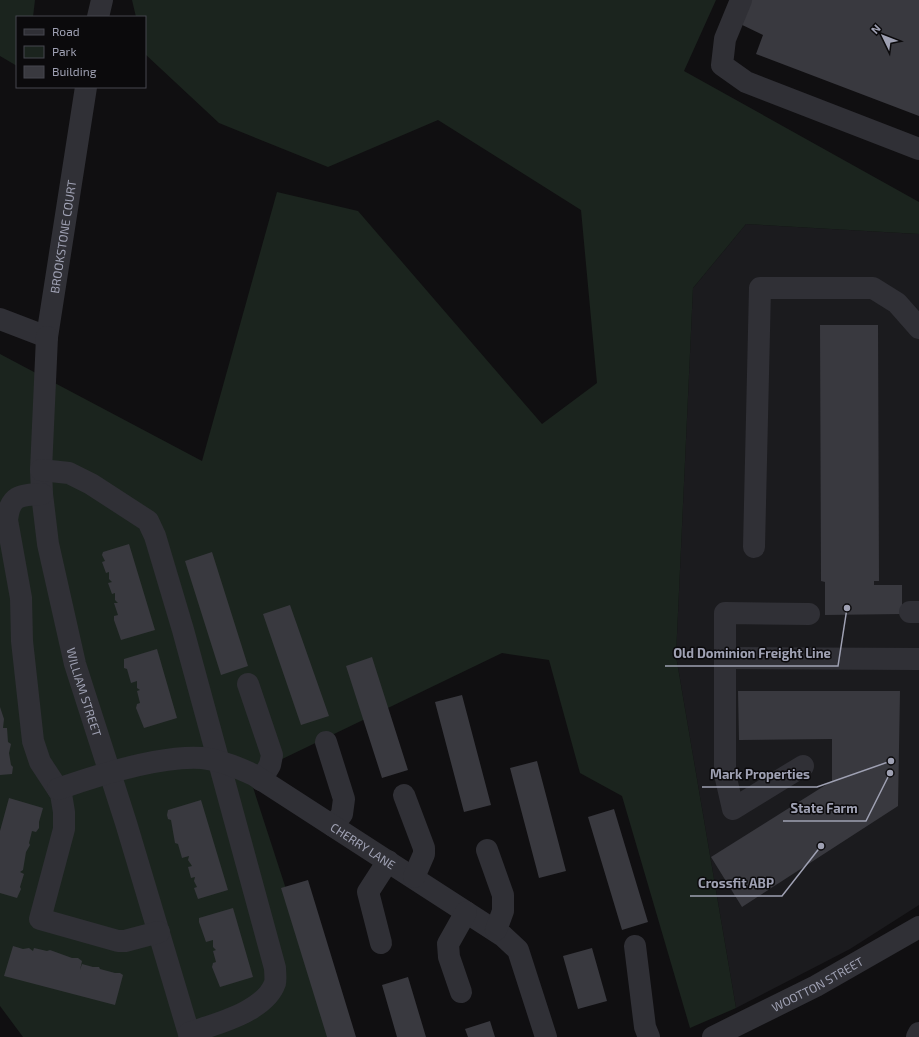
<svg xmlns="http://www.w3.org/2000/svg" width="919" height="1037" font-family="'Exo 2',sans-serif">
<rect width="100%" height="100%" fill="#100f11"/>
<path fill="#1b1b1e" d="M746 224 919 234V905L850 949 736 1008 676 656 693 288Z"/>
<path fill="#1b241e" d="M0 0H35L33 17H17V66L0 56Z
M132 0H716L684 71 919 202V234L746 224 693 288 676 656 736 1008 690 1028 622 796 580 773 549 660 502 653 249 775 334 1037H23L0 1006V354L202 461 277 192 358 211 542 424 597 383 581 210 438 120 328 167 219 123 145 54V17H136Z"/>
<path fill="#39393f" d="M743 0H919V116L756 54 763 35 734 21Z
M820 325H878L879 581H874V585H902V614L825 615V582L821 581Z
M129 544 155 630 121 640 114 620V616L118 615 114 603H118L115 600V593L112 594 108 583 112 582 109 579V572L106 573 102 562 105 561 102 555 103 552Z
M212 552 248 666 221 675 185 561Z
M290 605 329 716 301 725 263 614Z
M157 649 177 718 144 728 136 708 137 704 140 703 137 691 140 690 137 688V681L131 683 127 669 124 668V659Z
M372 657 408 770 382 778 346 666Z
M738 691H900L898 806 742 907 711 857 832 781V739L739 740Z
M462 695 491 805 464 812 435 702Z
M0 707 4 719 3 728H7L8 742 11 744 9 753 11 765 13 767 12 774 0 775Z
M537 761 566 871 539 878 510 768Z
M9 798 43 808 39 822V828L36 832 32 831 29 843 30 845 26 852 23 870 20 872 24 874 20 887 21 889 17 898 0 893V831Z
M201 800 228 890 198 899 194 888 197 887 194 881 195 877 191 878 188 867 192 866 188 860 189 856 182 858 178 844 175 843 171 820 168 819 167 815 168 810Z
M614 809 648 922 622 930 588 817Z
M308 880 356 1037H327L281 888Z
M233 908 253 977 220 987 212 967 213 963 216 962 213 951 216 950 213 947V940L206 942 199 922V918Z
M13 946 23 949 29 948 33 951 34 948 47 951 50 950 72 958H78L82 961 80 970 82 964 93 967H99L100 969 115 973H120L123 975 115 1005 4 976Z
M592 948 607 1001 578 1009 563 956Z
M408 977 426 1037H397L382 985Z
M490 1021 495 1037H468L465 1029Z"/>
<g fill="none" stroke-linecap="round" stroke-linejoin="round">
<g stroke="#303036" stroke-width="22">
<path d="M741 0 725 39 722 65 746 82 919 149"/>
<path d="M98 17 102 0"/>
<path id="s1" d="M0 319 47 337 86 87"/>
<path id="s2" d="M47 337 41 470 42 494 48 544 75 664 126 823 190 1037"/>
<path d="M41 470 69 473 91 484 148 521 155 536 183 630 275 968C275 972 276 979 275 983 265 1012 215 1024 189 1033"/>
<path d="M42 494C20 495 10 495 7 520L21 598 22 641 33 741 40 762 61 794 64 812V829L40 919 118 941H125L159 932"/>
<path d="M754 547 760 288H873L897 303 919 328"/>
<path d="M910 612H919"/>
<path d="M725 658 919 659"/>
<path d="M248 684 272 755 270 765 261 780"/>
<path d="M326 742 344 799 342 814 333 826"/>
<path d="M803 766 733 809 725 774V613L809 614"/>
<path id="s3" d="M58 789C98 775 160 755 202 758 220 760 237 767 254 775L503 936 518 950 546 1037"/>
<path d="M404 795 424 848V854L414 877"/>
<path d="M487 850 503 895V911L496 930"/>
<path d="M381 943 368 892 388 861"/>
<path d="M635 946 645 1027 649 1037"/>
<path d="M461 992 449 957 448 944 466 912"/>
<path id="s4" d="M713 1037 816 986 919 927"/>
<path d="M917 1037 919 1033"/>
</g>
</g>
<g text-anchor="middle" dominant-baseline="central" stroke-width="3" stroke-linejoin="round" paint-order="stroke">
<g font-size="12" fill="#9fa1b3" stroke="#0b0a0c">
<text stroke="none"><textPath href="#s1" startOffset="152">BROOKSTONE COURT</textPath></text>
<text stroke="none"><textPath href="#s2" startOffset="360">WILLIAM STREET</textPath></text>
<text stroke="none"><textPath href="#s3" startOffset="333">CHERRY LANE</textPath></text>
<text stroke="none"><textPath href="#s4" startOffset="117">WOOTTON STREET</textPath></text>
</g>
</g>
<path fill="none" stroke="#9fa1b3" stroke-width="1.5" d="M847 608L838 666H665M891 761L817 787H702M890 773L866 821H783M821 846L782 896H690"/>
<g fill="#9fa1b3" stroke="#0b0a0c" stroke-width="1.5">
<circle cx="847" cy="608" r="4"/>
<circle cx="891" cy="761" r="4"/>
<circle cx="890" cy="773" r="4"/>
<circle cx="821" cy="846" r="4"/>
</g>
<g font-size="13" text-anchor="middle" font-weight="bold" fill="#9fa1b3" stroke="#0b0a0c" stroke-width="3" stroke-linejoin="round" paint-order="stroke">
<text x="752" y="658">Old Dominion Freight Line</text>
<text x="760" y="779">Mark Properties</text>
<text x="824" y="813">State Farm</text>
<text x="736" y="888">Crossfit ABP</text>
</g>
<rect x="16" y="16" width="130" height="72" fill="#0b0a0c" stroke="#46464f"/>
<rect x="24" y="29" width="20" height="6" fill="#303036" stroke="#46464f"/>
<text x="52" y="36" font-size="12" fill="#9fa1b3">Road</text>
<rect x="24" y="46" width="20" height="12" fill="#1b241e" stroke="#46464f"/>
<text x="52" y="56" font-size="12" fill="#9fa1b3">Park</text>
<rect x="24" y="66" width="20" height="12" fill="#39393f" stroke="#46464f"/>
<text x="52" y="76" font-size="12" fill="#9fa1b3">Building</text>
<g transform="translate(883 36) rotate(313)" stroke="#0b0a0c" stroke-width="3" paint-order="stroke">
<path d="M0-3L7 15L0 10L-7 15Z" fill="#9fa1b3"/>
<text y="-6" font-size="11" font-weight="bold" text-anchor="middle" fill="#9fa1b3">N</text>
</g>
</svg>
